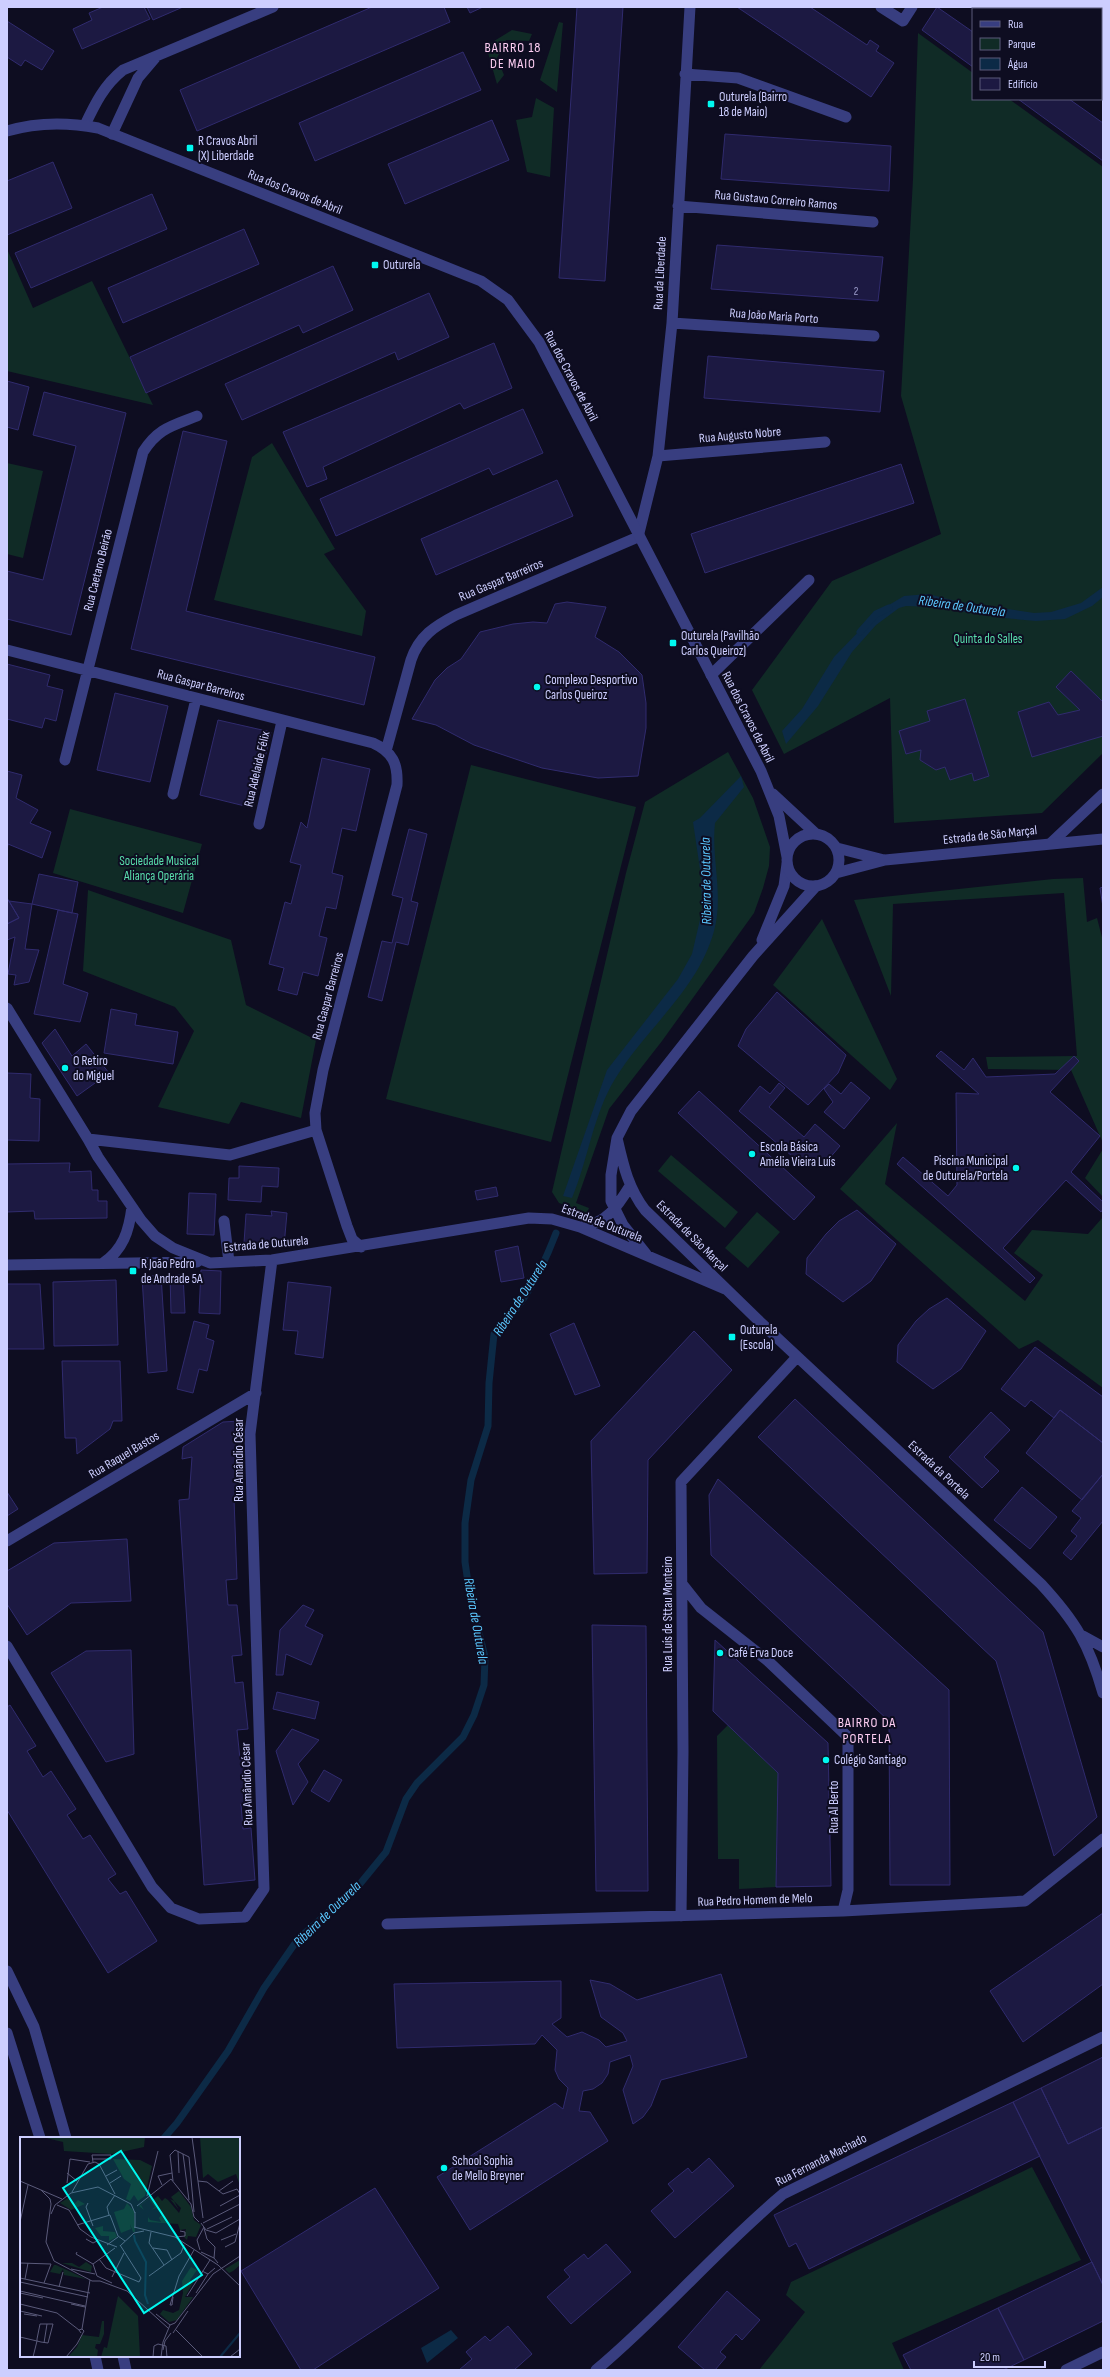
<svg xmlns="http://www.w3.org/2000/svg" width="1110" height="2377" font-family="'Sofia Sans Condensed',sans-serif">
<rect width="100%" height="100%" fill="#0e0d21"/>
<path fill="#102b26" d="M559 22 563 23 557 92 540 80Z
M512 30 532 34 529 41 506 40 497 58 504 75 497 84 486 46Z
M918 33 973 73V99H1009L1103 167V753L1042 813 894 823 890 698 784 754 752 690 832 581 941 534 901 396 913 179Z
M536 98 554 108 550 177 527 172 516 120 532 117Z
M7 249 33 308 92 281 153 405 7 371Z
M272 443 335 549 324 554 366 611 362 636 214 600 252 457Z
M7 463 43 471 23 558 7 554Z
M728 752 753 798 770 847 769 866 763 888 754 913 662 1041 609 1109 576 1203 589 1208 587 1213 559 1203 552 1192 626 873 645 802Z
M471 765 636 807 551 1142 386 1099Z
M70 809 202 844 183 913 53 873Z
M1083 878 1087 922 1097 918 1103 941V1143L1071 1070 988 1069 986 1057 1077 1056 1064 893 893 904 891 996 854 900 1053 879Z
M88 890 231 940 246 1005 316 1040 301 1118 241 1102 229 1124 158 1107 194 1031 175 1007 83 971Z
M822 919 897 1079 890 1090 773 985Z
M897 1123 885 1184 1025 1301 1043 1275 1014 1253 1032 1230 1088 1234 1103 1217V1388L1038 1340 1019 1349 840 1189Z
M1103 1149V1197L1085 1178Z
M671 1155 738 1212 725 1228 658 1171Z
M757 1212 780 1232 748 1268 725 1248Z
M728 1725 778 1773 776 1887 739 1889V1859H718L717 1736Z
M1032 2167 1081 2260 892 2343 904 2370H759L805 2312 786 2295 791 2282Z"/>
<path fill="#0c2a46" d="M1103 587V597L1092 606 1065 619 1036 621 1004 618 982 613H971L937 607 906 606 899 608 876 625 852 652 818 706 786 744 782 731 802 709 834 657 864 626 889 605 904 596 928 594 960 602 1034 613 1051 612 1081 603Z
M741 776 744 787 715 823C711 858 724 895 714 931 698 990 646 1028 615 1079 593 1115 588 1160 572 1198L563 1196 607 1070 678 979 692 954 702 911 701 876 693 822 700 818Z
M451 2330 458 2338 427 2363 421 2348Z"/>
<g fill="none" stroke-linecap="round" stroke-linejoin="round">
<path stroke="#0c2a46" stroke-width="7" d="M860 632 876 614 889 608
M164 2138 177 2123 228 2051 264 1988 298 1939 359 1885 386 1852 406 1799 417 1783 463 1737 474 1715 484 1685 485 1657 470 1596 465 1562V1523L471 1480 488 1426 489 1383 494 1334C522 1308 542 1270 556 1233"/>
</g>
<path fill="#1c1942" stroke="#302b6e" d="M103 7H144L150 19 82 49 73 29 92 20 89 13Z
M147 7H183L153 20Z
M372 7H444L450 22 197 131 180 90Z
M467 7H483L470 13Z
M577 7H623L605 281 559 278Z
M737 7H810L867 45 870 40 879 46 876 51 894 63 871 97Z
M937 7 973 32V67L922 30Z
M7 21 54 51 42 70 25 60 21 66 7 57Z
M463 52 481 90 315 161 299 123Z
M1018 99H1069L1103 123V161Z
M492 120 509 160 405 204 388 164Z
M725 134 891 146 889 191 721 179Z
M53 162 72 208 7 235V181Z
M152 194 167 229 31 288 15 253Z
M244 229 259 264 123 323 108 288Z
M717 245 883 257 878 301 711 289Z
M333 266 353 310 303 333 299 325 146 393 130 357Z
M429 293 449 337 398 360 395 352 242 420 225 384Z
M494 343 512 388 464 409 460 403 323 467 327 479 307 487 283 432Z
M708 356 884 371 880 412 704 398Z
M7 381 29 387 18 430 7 427Z
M44 392 126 413 71 635 7 619V571L43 580 76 446 33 435Z
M523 409 543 453 493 475 489 468 336 536 320 499Z
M183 431 227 441 186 611 375 657 364 705 131 649Z
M901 464 914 503 705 573 691 534Z
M557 480 573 516 436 575 421 539Z
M567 602 606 607 595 637 619 652 642 675 646 703V728L638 776 598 778 542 768 474 745 436 725 412 719 435 680 447 668 461 659 480 632 513 624 533 622 547 623 555 604Z
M7 664 50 675 47 686 63 690 56 721 45 718 42 728 7 719Z
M1071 671 1103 702V736L1032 757 1018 712 1049 702 1058 715 1080 710 1056 687Z
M115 693 168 706 150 782 97 770Z
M965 699 989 776 974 781 972 773 950 780 945 767 936 770 920 760 921 750 906 754 899 731 930 721 927 711Z
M218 720 271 732 253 808 200 795Z
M322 758 370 769 356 831 342 828 332 873 343 876 336 909 326 907 319 936 327 938 318 976 303 972 297 995 278 990 284 968 269 964 285 902 291 904 301 865 290 862 301 822 307 828Z
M7 771 22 775 16 798 38 810 30 823 51 832 42 858 8 844 7 850Z
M409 829 427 834 411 901 418 903 408 945 396 942 382 1001 368 997 382 941 392 943 403 898 392 895Z
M39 874 78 882 72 913 32 904Z
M1103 887V907L1100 888Z
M7 898 19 918 7 924Z
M9 901 32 904 25 949 39 950 29 982 14 985 16 975 8 974 15 937 7 940V924L19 918Z
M58 910 78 914 63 984 88 993 80 1022 34 1014Z
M777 992 846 1055 838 1073 808 1105 738 1046 746 1029Z
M111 1009 137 1014 135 1025 178 1032 173 1064 104 1053Z
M55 1029 72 1056 86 1044 109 1073 77 1096 42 1043Z
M941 1051 964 1070 973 1058 986 1077 1055 1074 1074 1056 1079 1061 1050 1092 1100 1136 1071 1172 1103 1202V1209L1101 1212 1066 1180 1003 1248 1035 1278 1030 1283 897 1164 903 1157 948 1196 957 1185 956 1093 979 1094 936 1056Z
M7 1073 31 1074 30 1098 40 1099 39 1141 7 1140Z
M851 1082 870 1098 844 1129 824 1112 833 1102 824 1089 829 1084 841 1094Z
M779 1083 785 1088 769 1107 804 1137 815 1124 840 1146 821 1168 806 1155 799 1162 739 1111 760 1086 770 1094Z
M699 1091 815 1197 794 1220 678 1113Z
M70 1163 69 1172 91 1171 92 1190H98V1201H107V1218L35 1219 34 1211 7 1212V1164Z
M239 1166 279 1168 278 1187 262 1186 261 1202 228 1200 229 1178H239Z
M496 1187 498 1196 477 1200 475 1191Z
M189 1193 216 1194 214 1235 187 1234Z
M857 1210 896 1244 871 1281 843 1302 806 1274 807 1258 826 1234 839 1221Z
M271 1211 287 1213 284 1246 244 1243 246 1214 272 1216Z
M518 1246 524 1278 501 1282 495 1251Z
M201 1270 221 1271 220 1314 199 1313Z
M161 1275 167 1371 148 1373 142 1277Z
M170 1275H183L185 1313H171Z
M116 1280 118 1345 54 1346 53 1282Z
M288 1282 331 1287 323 1358 295 1354 298 1331 283 1330Z
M7 1284H40L44 1349H7Z
M947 1298 986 1331 961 1369 933 1389 897 1362 898 1345 916 1321 929 1309Z
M194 1321 209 1325 206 1338 214 1341 207 1371 199 1369 193 1393 177 1389Z
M574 1323 600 1386 575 1395 550 1334Z
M694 1331 732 1370 648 1460 647 1573 594 1574 591 1441Z
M1035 1347 1103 1397V1443L1060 1410 1054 1418 1031 1400 1025 1407 1001 1389Z
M62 1361H120L122 1421H113L110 1429 77 1454 76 1438H65Z
M795 1399 1043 1632 1097 1817 1054 1856 996 1661 758 1437Z
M1060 1410 1103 1443V1474L1082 1500 1026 1453Z
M991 1412 1010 1430 984 1457 999 1471 982 1488 949 1457Z
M240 1421 241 1499H234L237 1579 226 1580 228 1605H237L242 1655 232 1656 235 1683 243 1682 248 1729 237 1730 240 1759 248 1758 252 1803 241 1804 243 1829 251 1828 255 1880 204 1885 179 1500 189 1499 192 1457 182 1459 183 1447 223 1422Z
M1103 1474V1521L1071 1560 1063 1553 1077 1536 1071 1531 1081 1518 1072 1511Z
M718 1479 949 1690 950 1885H890L889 1721 711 1555 709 1495Z
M1022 1487 1057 1517 1030 1549 994 1520Z
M7 1492 18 1509 7 1516Z
M127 1539 131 1601 71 1603 27 1635 7 1604V1571L54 1543Z
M303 1605 314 1610 305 1626 323 1635 311 1665 286 1654 283 1675H276L280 1630Z
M592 1625 646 1626 648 1891H596Z
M715 1640 828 1743 831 1886 776 1887 778 1773 713 1711Z
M131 1650 134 1754 106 1762 51 1673 86 1651Z
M277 1692 319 1702 315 1719 273 1709Z
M10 1705 36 1746 27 1751 43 1777 51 1771 76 1809 67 1815 83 1839 90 1835 116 1874 108 1879 120 1894 126 1891 157 1941 108 1973 7 1810V1707Z
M292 1729 319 1740 298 1764 308 1782 293 1805 276 1751Z
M324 1770 342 1780 329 1802 311 1791Z
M1103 1913V1984L1023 2042 990 1991Z
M721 1974 747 2057 661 2080 651 2106 643 2117 633 2124 623 2090 633 2066 630 2055 610 2062 608 2074 602 2083 593 2089 583 2091 579 2111 590 2112 608 2141 470 2230 437 2177 555 2103 563 2109 568 2088 559 2079 555 2070 557 2050 542 2035 535 2044 397 2048 394 1984 561 1981V2018L552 2024 567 2037 582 2032 599 2040 606 2047 627 2041 623 2033 601 2017 590 1980 610 1984 637 2000Z
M1103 2057V2127L1068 2144 1041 2088Z
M1041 2088 1068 2144 1103 2127V2285L1013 2102Z
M1013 2102 1040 2156 809 2269 796 2243 789 2247 774 2215Z
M709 2158 734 2186 675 2238 651 2211 674 2191 668 2184 688 2168 692 2173Z
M375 2188 439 2288 313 2370H301L241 2271Z
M606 2244 631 2272 571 2324 547 2297 570 2277 564 2270 584 2254 588 2259Z
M1092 2262 1103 2285V2321L1024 2360 998 2308Z
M727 2291 760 2320 742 2340 736 2334 720 2352 726 2357 715 2370H705L678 2347Z
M998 2308 1024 2360 1003 2370H911L903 2355Z
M508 2326 532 2354 514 2370H459L472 2359 466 2352 485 2336 490 2341Z"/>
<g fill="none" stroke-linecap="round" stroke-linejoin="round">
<path stroke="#383e80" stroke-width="11" d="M881 7 903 21 912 7
M685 74 738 78 846 117
M85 125C95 104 104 85 123 70L273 7
M112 134 138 78 155 58
M678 206 873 222
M672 323 874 336
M658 456 825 442
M7 650 373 743C393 752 398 764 397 785L323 1070 315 1113 316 1130 347 1226 352 1239 361 1247
M711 675 809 580
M386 751 411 660C419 636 435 626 456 615L638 537 658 456 672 323 690 7
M65 760 143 452C158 428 172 426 197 416
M173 794 196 699
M259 824 282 721
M1051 843 1103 794
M762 940 784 886 787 864
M7 1008 88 1139 98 1157 141 1220 155 1236 173 1248 210 1263 272 1260 529 1218 552 1219 580 1227 725 1289
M617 1138C623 1164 628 1188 645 1210L757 1319 1041 1584C1076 1622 1089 1644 1103 1693
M88 1139 230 1155 316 1130
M224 1221 229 1262
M581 1227C607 1223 617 1207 630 1186
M646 1254 623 1225 611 1201V1175L617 1138 631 1111 753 956 816 886
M103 1263C123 1250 129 1231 132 1207
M7 1265 197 1262
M7 1541 256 1393
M682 1584 701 1608 768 1661 848 1737V1890L843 1911
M1083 1636 1103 1647
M7 1646 152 1887 171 1908 199 1919 245 1917 264 1889 250 1434 272 1260
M681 1916 683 1752 681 1482 797 1357
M387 1924 843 1911 1025 1901 1103 1839
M596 2370C662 2315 717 2249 783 2194L1103 2037
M1066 2370 1103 2352"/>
<path stroke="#383e80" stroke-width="11" d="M7 131C37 122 67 122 98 128L481 281 508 300 539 342 761 771 779 816 787 857
M773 794 815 833
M787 860a26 26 0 1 1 52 0a26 26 0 1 1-52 0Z
M837 848 884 860
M836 873 885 860 1103 839
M7 1971 34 2027 66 2138
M7 2033 40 2138
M95 2356 98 2370
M123 2356 126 2370"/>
</g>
<g fill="#00f8f0" stroke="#0e0d21" stroke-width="1.5">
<rect x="707" y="100" width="8" height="8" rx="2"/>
<rect x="186" y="144" width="8" height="8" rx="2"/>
<rect x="371" y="261" width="8" height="8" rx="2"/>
<rect x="669" y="639" width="8" height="8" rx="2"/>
<circle cx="537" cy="687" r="4"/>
<circle cx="65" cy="1068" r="4"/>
<circle cx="752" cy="1154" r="4"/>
<circle cx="1016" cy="1168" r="4"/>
<rect x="129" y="1267" width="8" height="8" rx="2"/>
<rect x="728" y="1333" width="8" height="8" rx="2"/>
<circle cx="720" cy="1653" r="4"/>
<circle cx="826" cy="1760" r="4"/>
<circle cx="444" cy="2168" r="4"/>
</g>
<g text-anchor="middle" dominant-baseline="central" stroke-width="4" stroke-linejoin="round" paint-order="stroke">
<g font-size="11" fill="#a1a1d0">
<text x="856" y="291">2</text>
</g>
<g font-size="13" fill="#cdceff" stroke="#0e0d21" text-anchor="start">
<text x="719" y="97">Outurela (Bairro<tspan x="719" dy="15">18 de Maio)</tspan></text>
<text x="198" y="141">R Cravos Abril<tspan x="198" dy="15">(X) Liberdade</tspan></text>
<text x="383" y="265">Outurela</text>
<text x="681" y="636">Outurela (Pavilhão<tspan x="681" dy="15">Carlos Queiroz)</tspan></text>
<text x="545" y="680">Complexo Desportivo<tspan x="545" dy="15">Carlos Queiroz</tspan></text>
<text x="73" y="1061">O Retiro<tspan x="73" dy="15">do Miguel</tspan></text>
<text x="760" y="1147">Escola Básica<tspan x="760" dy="15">Amélia Vieira Luís</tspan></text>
<text x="1008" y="1161" text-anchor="end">Piscina Municipal<tspan x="1008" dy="15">de Outurela/Portela</tspan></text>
<text x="141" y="1264">R João Pedro<tspan x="141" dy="15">de Andrade 5A</tspan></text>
<text x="740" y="1330">Outurela<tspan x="740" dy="15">(Escola)</tspan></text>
<text x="728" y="1653">Café Erva Doce</text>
<text x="834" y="1760">Colégio Santiago</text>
<text x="452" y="2161">School Sophia<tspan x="452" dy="15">de Mello Breyner</tspan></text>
</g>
<g font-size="13" fill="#cdceff" stroke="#0e0d21">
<text transform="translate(295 192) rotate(22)">Rua dos Cravos de Abril</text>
<text transform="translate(776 200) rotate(5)">Rua Gustavo Correiro Ramos</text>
<text transform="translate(660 273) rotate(-87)">Rua da Liberdade</text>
<text transform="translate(774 316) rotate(4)">Rua João Maria Porto</text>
<text transform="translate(571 376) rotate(62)">Rua dos Cravos de Abril</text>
<text transform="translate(740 435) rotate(-5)">Rua Augusto Nobre</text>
<text transform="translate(98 570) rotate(-76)">Rua Caetano Beirão</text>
<text transform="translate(501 580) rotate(-23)">Rua Gaspar Barreiros</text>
<text transform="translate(201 685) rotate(15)">Rua Gaspar Barreiros</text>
<text transform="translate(748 717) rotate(63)">Rua dos Cravos de Abril</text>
<text transform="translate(257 769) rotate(-77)">Rua Adelaide Félix</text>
<text transform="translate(990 835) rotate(-6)">Estrada de São Marçal</text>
<text transform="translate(328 996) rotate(-75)">Rua Gaspar Barreiros</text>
<text transform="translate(602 1223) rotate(21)">Estrada de Outurela</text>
<text transform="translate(692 1236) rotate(45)">Estrada de São Marçal</text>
<text transform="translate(266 1244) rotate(-5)">Estrada de Outurela</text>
<text transform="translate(124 1455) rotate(-31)">Rua Raquel Bastos</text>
<text transform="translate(239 1460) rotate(-90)">Rua Amândio César</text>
<text transform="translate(939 1470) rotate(43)">Estrada da Portela</text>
<text transform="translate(668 1614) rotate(-90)">Rua Luís de Sttau Monteiro</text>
<text transform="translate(247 1784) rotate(-92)">Rua Amândio César</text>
<text transform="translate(834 1807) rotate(-90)">Rua Al Berto</text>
<text transform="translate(755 1900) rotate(-2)">Rua Pedro Homem de Melo</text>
<text transform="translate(821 2160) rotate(-27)">Rua Fernanda Machado</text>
</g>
<g font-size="13" fill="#59dfac" stroke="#0e0d21">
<text x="988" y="639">Quinta do Salles</text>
<text x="159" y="861">Sociedade Musical<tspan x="159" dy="15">Aliança Operária</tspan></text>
</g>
<g font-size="14" letter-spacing="1" fill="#ffcff4" stroke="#0e0d21">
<text x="513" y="47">BAIRRO 18<tspan x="513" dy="16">DE MAIO</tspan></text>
<text x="867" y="1722">BAIRRO DA<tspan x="867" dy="16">PORTELA</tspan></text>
</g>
<g font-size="14" font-style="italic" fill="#5bc8ff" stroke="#0e0d21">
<text transform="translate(962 606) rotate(8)">Ribeira de Outurela</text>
<text transform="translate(706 881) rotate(-91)">Ribeira de Outurela</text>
<text transform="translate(520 1298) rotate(-57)">Ribeira de Outurela</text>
<text transform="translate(476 1621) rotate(80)">Ribeira de Outurela</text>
<text transform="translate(327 1914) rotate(-44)">Ribeira de Outurela</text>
</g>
</g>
<g transform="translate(20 2137)">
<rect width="220" height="220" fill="#0e0d21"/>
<path d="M22 0H125L124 10 92 17 44 14 43 5ZM180 0H220V49L216 37 198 45 188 37 183 41ZM93 22 120 23 132 29 125 59 118 64 114 58 110 64 106 62 111 47 104 42ZM159 54 171 70 174 83 181 88 176 100 168 99 167 103 164 100 166 92 160 93 158 87 128 85V80L130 83 141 85 139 81 142 77 136 71 131 73 135 70 129 62 121 68 124 73 119 69 130 61 133 63 138 59 142 64 145 61 148 63 159 76 161 71 154 64 159 73 150 62 154 64 151 60ZM48 61 55 66 58 63 65 67 51 73 40 66ZM107 66 114 74 115 95H113L110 87 111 92 101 96 94 75 104 72ZM83 89V94L95 95 97 100 89 104V99H81L75 91ZM220 123V128L213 134 209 136 205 132ZM66 125 72 129 71 135 42 126H52L59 130ZM34 128H36L66 142 44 138 43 132 40 137 30 135ZM171 130 177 133 170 143 173 146 165 160H173L157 183 149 185 140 177 143 173 153 176 159 173 163 156 162 144ZM98 159 118 179 120 220H81L84 210 87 211ZM82 184H84V197L80 207H76L75 211 78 213 77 220H48L57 210 62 198 79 200Z" fill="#102b26"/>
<path fill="none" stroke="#0c2a46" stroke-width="2" d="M114 98 115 104 126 125 125 158 128 167M200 220 220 196"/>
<path fill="none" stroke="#5a5a7a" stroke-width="1" d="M172 0 183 81M158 14 159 36M163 17 169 63M72 22H91V18H72L73 25M47 36 57 44M86 39 97 33M0 44 42 62M153 44 150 18 155 13 169 20 174 75M178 44 187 45 203 57 217 52 220 57M47 46 50 22 70 25M90 46 101 39M142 48 138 39 152 36M21 53 30 62 31 67 26 105 34 124 72 144H80L107 154 148 191M199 54 213 44M52 55 68 27 75 25 79 27 95 57M127 59 138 14M68 66 66 70 73 89M37 68 49 73 60 92 71 100 97 110M117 69 151 42 171 67 174 80 179 85M200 69 220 58M31 77 35 68 51 56 78 50 111 67 115 76M89 78 87 70 95 58M0 85 8 48M181 86 186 93 196 96 220 82M183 86 220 67M57 88 90 78 98 99 105 104M114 90 155 100 198 128 220 149M115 91V75M184 91 187 102 195 110 194 121M187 92 212 80M131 95 129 106 144 128M156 100 165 99V95L160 94M66 102 73 106 77 104M201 103 216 97M87 108 98 100M100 109 114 96 124 94M205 110 215 105 220 86M133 111 147 113 152 123M180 113 177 103 184 90M57 115 56 117 73 127M181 115 194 121 198 126M79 122 86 131 119 145 121 141 100 108M0 126 31 127 24 146M73 127 77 139 92 146M73 127 95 111M51 132 75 137M182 134 188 137 195 131M129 139 161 116 164 108M92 140 104 116M0 141 70 156M5 142 8 126M0 145 68 160M39 150 43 135M0 154 65 169M0 156 23 161M176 156 188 137M167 159 190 123M153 160 152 168H150L159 139 174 113M0 167 37 176 59 193M51 167 65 170M0 174 22 179M4 177 17 179M136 177 150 188 155 186 193 137 220 119M156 193 183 220M61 196 59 193 62 192 70 143M153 196 168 174M0 200 17 204 21 205 28 206 33 187H20L17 202V204L13 220M24 206 27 187M143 213 145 204 151 196M46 220 57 207 64 194 62 192M133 220 134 209 138 207 146 209 147 220M141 220 143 205 150 188M210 220 220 212"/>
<path fill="#00f8f0" fill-opacity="0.15" stroke="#00f8f0" stroke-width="2" d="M101 14 182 138 124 176 43 51Z"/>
<rect width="220" height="220" fill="none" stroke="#cdceff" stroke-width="2"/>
</g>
<rect width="1110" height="2377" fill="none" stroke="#cdceff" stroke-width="16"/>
<rect x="972" y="8" width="130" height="92" fill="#0e0d21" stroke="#5a5a7a"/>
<rect x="980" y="21" width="20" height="6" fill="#383e80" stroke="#5a5a7a"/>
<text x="1008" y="28" font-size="12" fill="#cdceff">Rua</text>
<rect x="980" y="38" width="20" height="12" fill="#102b26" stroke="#5a5a7a"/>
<text x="1008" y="48" font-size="12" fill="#cdceff">Parque</text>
<rect x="980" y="58" width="20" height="12" fill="#0c2a46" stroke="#5a5a7a"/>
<text x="1008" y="68" font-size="12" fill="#cdceff">Água</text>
<rect x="980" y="78" width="20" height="12" fill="#1c1942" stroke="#5a5a7a"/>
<text x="1008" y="88" font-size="12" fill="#cdceff">Edifício</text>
<path d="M974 2361v6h71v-6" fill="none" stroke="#cdceff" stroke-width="2"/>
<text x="980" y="2361" font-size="12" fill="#cdceff" stroke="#0e0d21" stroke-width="3" paint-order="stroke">20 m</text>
</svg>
